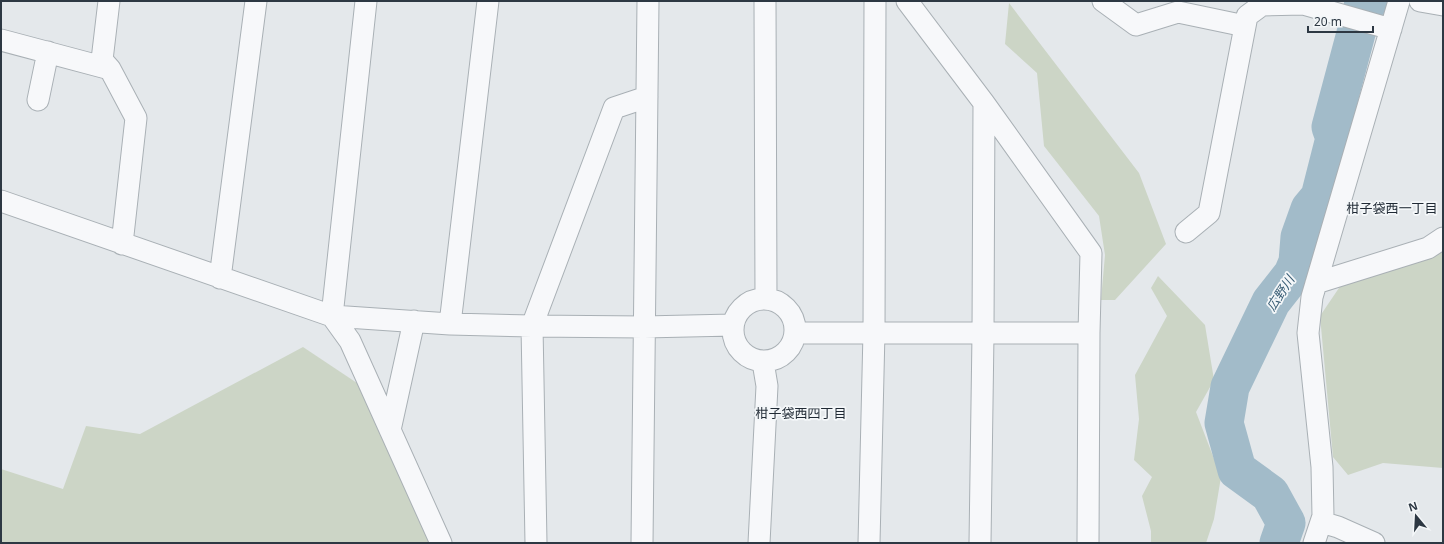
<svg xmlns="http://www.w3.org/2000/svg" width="1444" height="544" font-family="'Noto Sans','Noto Sans JP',sans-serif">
<rect width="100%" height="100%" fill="#e4e8eb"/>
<path fill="#ccd5c6" d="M1009 3 1139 173 1166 244 1115 300H1101L1105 255 1099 216 1044 146 1037 73 1005 44Z
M1443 252V468L1383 463 1348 475 1333 457 1320 316 1341 285Z
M1158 276 1205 325 1214 380 1196 412 1221 477 1214 519 1206 543H1151V531L1142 496 1152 477 1134 460 1139 419 1135 375 1167 316 1151 288Z
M303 347 357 383 432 543H1V469L63 489 86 426 140 434Z"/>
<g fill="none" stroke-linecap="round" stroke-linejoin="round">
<path stroke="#a2bbc9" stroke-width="39" d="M1279 543 1286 523 1270 494 1237 470 1224 423 1230 387 1271 302 1293 274 1298 262 1300 237 1310 209 1320 197 1335 138 1331 127 1363 7 1369 1"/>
<defs>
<path id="minor" d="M109 1 102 60 110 69 136 118 122 244
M366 1 332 316 350 341 441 543
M765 1 766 299
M1103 1 1136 25 1178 12 1245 26
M1420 1 1443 5
M1 40 110 69
M38 100 48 52
M1 201 332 316 450 324 532 326 644 327 733 325
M1186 232 1209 213 1247 16 1262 5 1303 4 1391 29
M220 278 256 1
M1316 283 1428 248 1443 238
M733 330a31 31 0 1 1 62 0a31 31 0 1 1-62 0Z
M450 324 488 1
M796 333H1089L1091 253 984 103 907 1
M390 430 414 321
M1321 522 1338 527 1374 543
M536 543 532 326 614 108 647 97
M642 543 648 1
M759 543 767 386 763 362
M869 543 874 332 875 1
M980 543 983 334 984 103
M1088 543 1089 333
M1314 543 1323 516 1322 467 1308 333 1312 297 1399 1"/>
</defs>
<use href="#minor" stroke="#a9b0b5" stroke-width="23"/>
<use href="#minor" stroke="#f7f8fa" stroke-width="21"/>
</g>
<g text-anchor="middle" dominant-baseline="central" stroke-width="3.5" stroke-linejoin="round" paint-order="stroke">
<g font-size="13" fill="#1f2934" stroke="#f4f7f9">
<text x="1392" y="208">柑子袋西一丁目</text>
<text x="801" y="413">柑子袋西四丁目</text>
</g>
<g font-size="13" font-style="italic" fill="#395d75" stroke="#f4f7f9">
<text transform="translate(1280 293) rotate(-57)">広野川</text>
</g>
</g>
<rect width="1444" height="544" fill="none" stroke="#2d3843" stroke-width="4"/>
<g transform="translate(1416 516) rotate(342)" stroke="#f4f7f9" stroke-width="3" paint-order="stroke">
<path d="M0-3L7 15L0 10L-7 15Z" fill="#2d3843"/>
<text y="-6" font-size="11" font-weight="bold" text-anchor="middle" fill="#2d3843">N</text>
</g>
<path d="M1308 26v6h65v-6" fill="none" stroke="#2d3843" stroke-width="2"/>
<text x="1314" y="26" font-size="12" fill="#2d3843" stroke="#f4f7f9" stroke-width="3" paint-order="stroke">20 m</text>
</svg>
